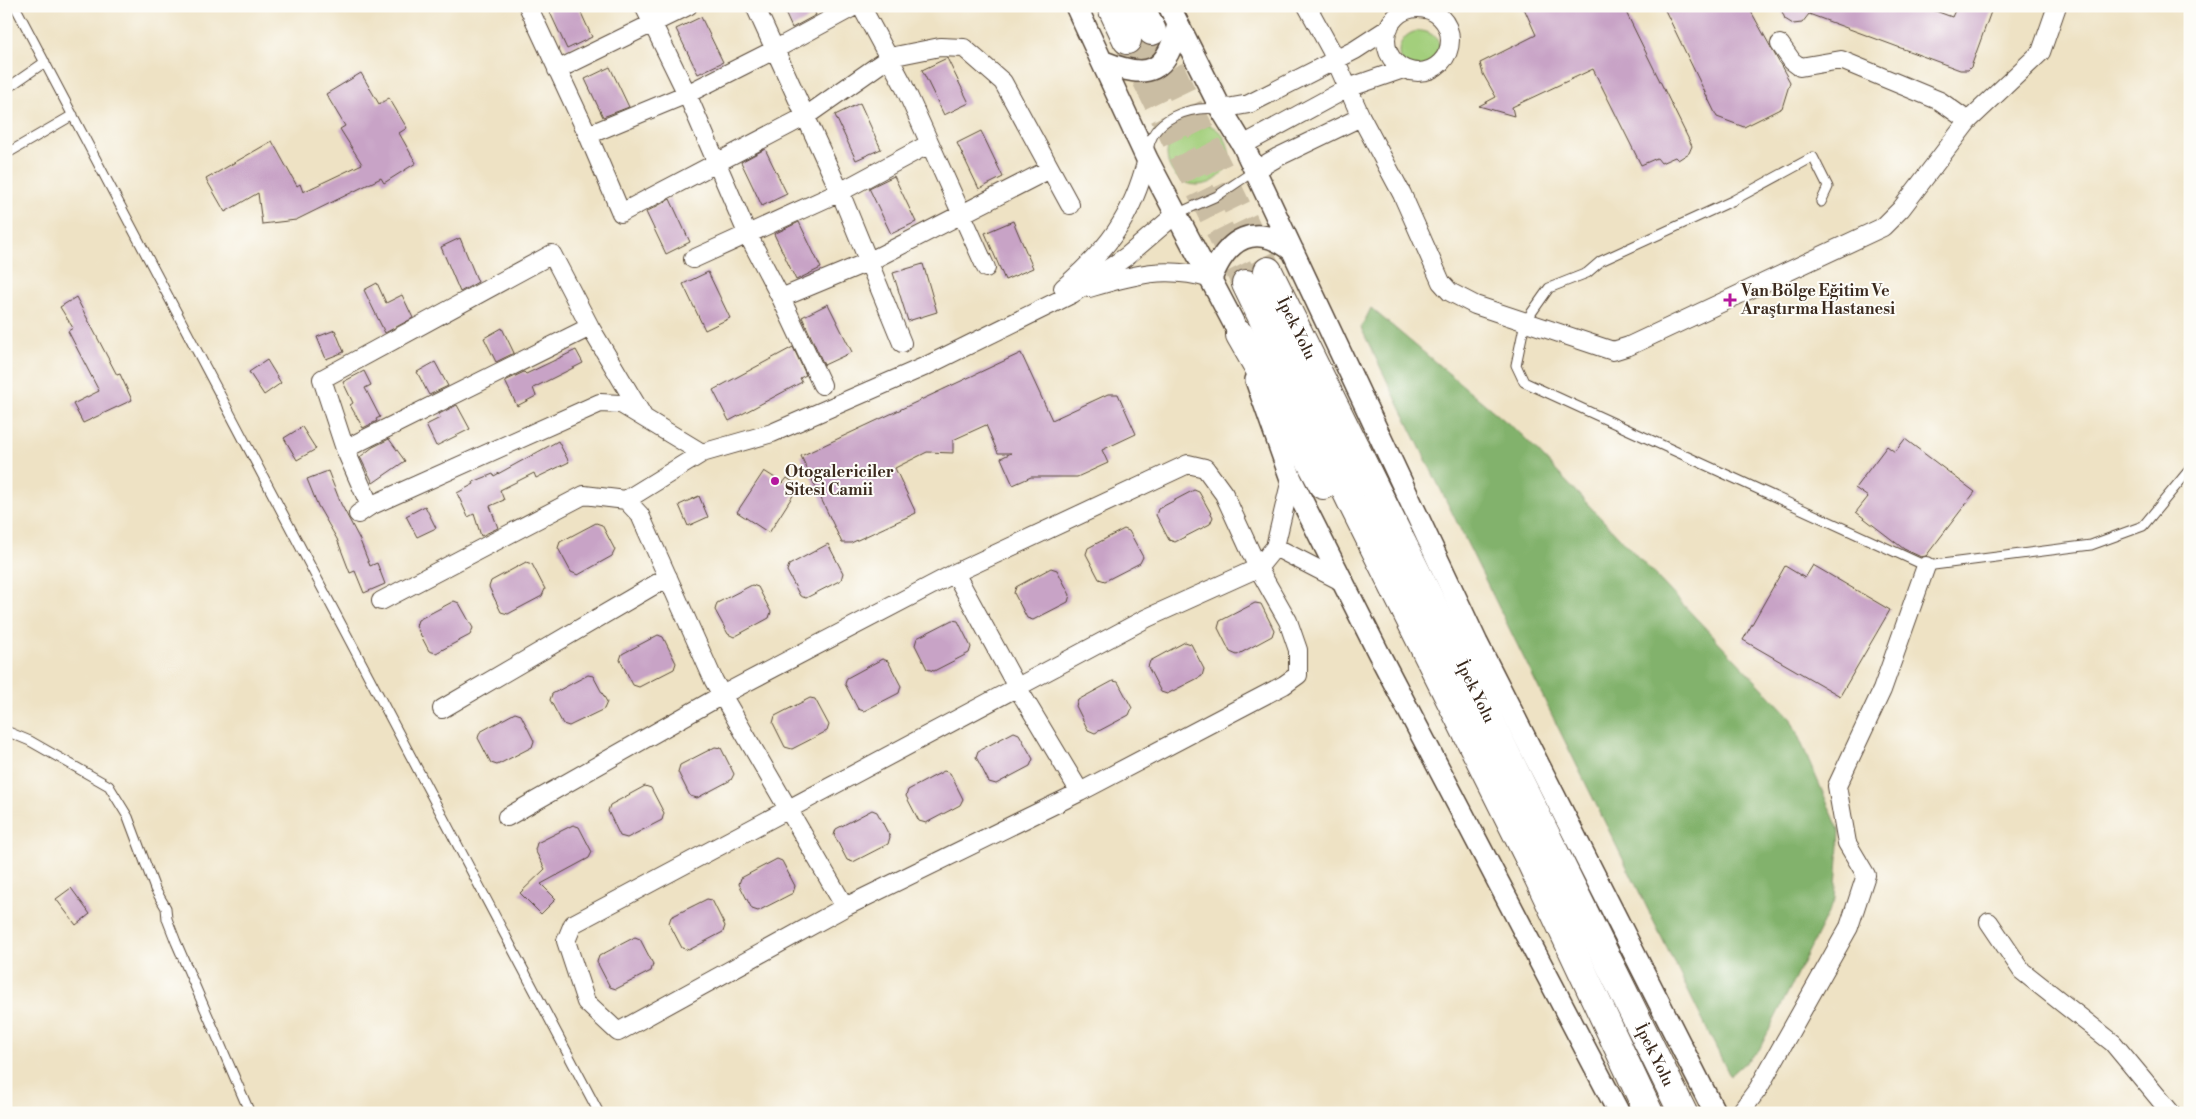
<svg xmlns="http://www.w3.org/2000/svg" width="2196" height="1119" font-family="'Libre Bodoni',serif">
<rect width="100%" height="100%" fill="#fdfcf7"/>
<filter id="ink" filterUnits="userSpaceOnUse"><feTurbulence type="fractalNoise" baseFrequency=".02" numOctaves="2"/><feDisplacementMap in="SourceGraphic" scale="10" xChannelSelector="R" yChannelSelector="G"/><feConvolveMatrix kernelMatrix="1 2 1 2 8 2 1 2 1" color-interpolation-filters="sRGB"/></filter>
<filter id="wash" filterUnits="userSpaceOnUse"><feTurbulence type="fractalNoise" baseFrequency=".0096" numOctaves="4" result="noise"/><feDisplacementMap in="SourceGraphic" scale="20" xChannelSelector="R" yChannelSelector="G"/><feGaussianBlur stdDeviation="1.12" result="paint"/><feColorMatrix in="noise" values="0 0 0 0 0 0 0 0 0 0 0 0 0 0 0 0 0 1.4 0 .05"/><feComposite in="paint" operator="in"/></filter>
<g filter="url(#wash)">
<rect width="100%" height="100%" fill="#eee2c4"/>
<path fill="#a3cf7c" stroke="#6f7c4d" d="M1399 52a21 21 0 1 1 42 0a21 21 0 1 1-42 0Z
M1167 154a31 31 0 1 1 62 0a31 31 0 1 1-62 0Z"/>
<path fill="#82b26c" stroke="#5e6e45" d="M1371 308 1523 436 1790 717 1840 832 1835 899 1759 1050 1730 1076 1361 328Z"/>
<g id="blocks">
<path fill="#c8a3c6" d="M547 6H578L592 37 567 49Z
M782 6H812L816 15 792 28Z
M1523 6H1623L1692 146 1689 153 1678 160 1675 157 1661 163 1657 158 1641 165 1593 69 1512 107 1514 116 1479 106 1496 97 1483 74 1480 63 1536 35Z
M1663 6H1748L1790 82 1782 108 1744 127 1717 117Z
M1780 6H1922L1952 17 1957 6H1993L1971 67 1968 70H1960L1809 14 1802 23 1793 24 1785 19Z
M701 17 723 62 698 74 676 29Z
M947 58 969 103 944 115 922 70Z
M610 67 629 107 603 117 585 79Z
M361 73 379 104 389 98 407 128 399 133 416 163 384 183 381 178 296 220 262 224 258 193 225 212 206 179 272 141 297 186 300 184 303 192 362 164 340 129 345 126 326 94Z
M860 103 881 149 856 160 835 115Z
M981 131 1003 177 979 189 957 143Z
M765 149 787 194 762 206 741 162Z
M894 176 916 222 891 234 869 188Z
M670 199 690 242 666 254 646 212Z
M1013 221 1033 268 1005 280 985 233Z
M799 222 821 268 796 280 774 234Z
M460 238 478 282 460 292 441 247Z
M923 264 937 312 908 321 893 273Z
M708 272 730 318 705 330 683 284Z
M377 283 386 303 402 295 413 318 385 333 364 290Z
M76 297 117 375 120 374 132 400 83 423 73 404 99 391 68 331 73 328 60 307Z
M828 304 852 352 824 365 802 317Z
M502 328 514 353 496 362 484 338Z
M335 330 344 352 326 359 317 337Z
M793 347 806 375 800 378 802 382 729 421 713 390Z
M576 350 583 363 533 388 536 396 517 406 505 381 524 372 526 374Z
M1021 353 1052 420 1108 394H1118L1136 434 1102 450 1108 463 1077 477H1031L1013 485 1001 458 1011 453H998L986 425 953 440V453L927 452 895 468 916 513 851 543H842L801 456Z
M267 360 281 383 264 395 249 372Z
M435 362 448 386 429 395 417 372Z
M364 371 371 385 365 388 380 417 376 419 377 421 363 428 350 405 353 403 343 382Z
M457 405 470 429 436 446 426 425 440 418 439 414Z
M302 427 316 449 297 460 284 438Z
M389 439 405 461 373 483 360 457 373 447Z
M1905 439 1975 492 1926 556 1921 557 1904 549 1856 512 1868 497 1855 488 1887 446 1895 452Z
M558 441 569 462 536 478 534 473 500 490 504 500 490 506 498 528 481 536 474 514 468 517 457 493 474 484 473 482 493 474 494 476Z
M328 471 341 504 359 538 370 566 377 563 385 584 364 593 355 571 350 573 337 539 318 506 307 479Z
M764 471 783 483 787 478 799 486 769 533 737 512Z
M1194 490 1199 492 1213 517 1210 524 1175 542 1169 540 1156 515 1158 509Z
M699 496 708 517 688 526 679 505Z
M425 506 436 528 417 537 406 516Z
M596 523 602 525 615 550 612 556 578 575 571 572 558 548 560 542Z
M1124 529 1129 531 1143 557 1140 563 1105 581 1099 579 1086 554 1088 548Z
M828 544 843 573 841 580 806 598 800 596 787 571 789 565Z
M526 562 532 564 545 589 542 596 508 614 501 612 489 587 491 581Z
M1813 565 1890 610 1840 696 1743 640 1785 566 1805 578Z
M1051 568 1057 570 1070 595 1068 602 1033 620 1027 618 1014 593 1016 587Z
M752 585 758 587 771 612 769 618 734 637 728 634 715 610 717 603Z
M454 601 459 603 473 628 470 635 436 653 429 651 416 626 418 620Z
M1255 603 1261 604 1274 630 1272 636 1237 655 1230 652 1218 628 1220 621Z
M952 620 958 621 971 647 969 653 934 671 927 669 915 645 917 638Z
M658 635 663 637 676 663 674 669 639 687 633 685 620 660 622 654Z
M1185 642 1191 644 1204 669 1202 676 1167 694 1161 692 1148 667 1150 661Z
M882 659 888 661 901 686 899 693 864 711 858 709 845 684 847 678Z
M588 675 593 676 607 702 604 709 569 726 563 724 550 700 552 694Z
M1113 681 1118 682 1132 708 1129 715 1095 733 1088 730 1076 706 1078 700Z
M810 698 815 699 829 725 827 731 792 749 785 747 773 723 775 716Z
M515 713 521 715 534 741 532 747 497 765 491 763 478 738 480 732Z
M1014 732 1019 734 1033 759 1030 766 996 784 989 782 976 757 978 751Z
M715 747 721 748 734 774 731 780 697 798 690 796 678 772 680 765Z
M944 771 950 773 963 799 960 805 926 823 919 821 906 796 908 790Z
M645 786 651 788 664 813 662 820 627 838 620 836 608 811 610 805Z
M872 810 877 812 890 837 888 844 853 862 847 860 834 835 836 829Z
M573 825 579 827 592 852 589 858 541 884 556 899 541 914 520 893 545 869 535 850 537 843Z
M777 859 782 861 795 886 793 893 758 911 752 909 739 884 741 878Z
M71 888 90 914 76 925 56 899Z
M707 899 712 900 725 926 723 932 689 950 682 948 669 923 671 917Z
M635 937 640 939 653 964 651 971 616 989 610 987 597 962 599 956Z"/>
</g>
</g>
<g filter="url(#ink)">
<use href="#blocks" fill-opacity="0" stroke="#564637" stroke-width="1"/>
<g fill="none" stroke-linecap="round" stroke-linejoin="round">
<path stroke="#cabda3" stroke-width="28" stroke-dasharray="28 14" stroke-linecap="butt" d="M1152 31 1268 271
M1127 40 1246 284"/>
<defs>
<path id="service" d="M15 6 599 1113
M6 89 45 62
M1148 152C1151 118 1189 106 1218 109
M6 154 73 115
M1821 202 1828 187 1813 157 1732 201 1601 261 1587 273 1549 288 1525 322 1516 365 1524 382 1926 566 2091 545 2143 526 2190 469
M1176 214 1217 196 1254 171
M6 731 30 741 109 786 128 817 155 889 166 908 167 919 176 942 250 1113"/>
<path id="minor" d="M528 6 588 135 621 213 806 116 890 57 940 47 964 48 1003 82 1070 205
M644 6 687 94 747 233 781 298 822 385
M755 6 840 192 902 343
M861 6 903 84 986 268
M1307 6 1331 50 1361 117 1402 194 1441 282 1450 292 1475 305 1613 351 1629 346 1883 227 1901 209 1968 121 2041 52 2057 6
M1386 40a32 32 0 1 1 64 0a32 32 0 1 1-64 0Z
M1780 44 1792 61 1800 67 1841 60 1940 101 1968 121
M557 70 688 6
M1221 109 1249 104 1355 50 1389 28
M588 135 687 94 774 50 855 6
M1243 145 1348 88 1403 69
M1254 171 1278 157 1361 117
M693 259 840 192 929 144
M1063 288C1108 249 1132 218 1147 159
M1089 288C1133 275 1165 265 1211 279
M781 298 870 261 1050 169
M345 449 590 327
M1291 479 1275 547 1343 582
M626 500 702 453
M370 506 345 449 322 379 552 254 590 327 643 416
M358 514 370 506 600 403 621 404 702 453 772 433 926 366 1072 294 1127 256 1176 214
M955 573 1017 687 1080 792
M381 601 584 495 626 500 640 515 714 681 845 907
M442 709 668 577
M507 817 722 695 955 573 1188 464 1205 468 1224 494 1258 568 1288 621 1298 650V675L1284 685 1080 792 845 907 618 1032 586 1002 566 941 573 924 1147 618 1258 568 1275 547
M1989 922 2022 971 2113 1043 2171 1113
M1740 1113 1758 1089 1849 927 1866 875 1847 843 1837 786 1882 690 1926 566"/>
<path id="tertiary" d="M1076 6 1147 159 1240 335 1245 349
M1169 6 1221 109 1243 145 1477 643 1715 1113
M1104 62C1149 80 1167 73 1178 24
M1211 279C1227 238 1255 221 1293 251
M1256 380 1291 479 1378 652 1619 1113"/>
<g id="trunk">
<path d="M1111 6 1127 40"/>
<path d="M1140 6 1152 31"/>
<path id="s1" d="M1268 271 1683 1113"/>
<path d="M1246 284 1352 503 1530 860 1649 1113"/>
<path d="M1240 335 1292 426 1323 485"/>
</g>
</defs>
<use href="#service" stroke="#564637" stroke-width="11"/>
<use href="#minor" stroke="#564637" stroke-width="20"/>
<use href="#tertiary" stroke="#564637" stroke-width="24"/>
<use href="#trunk" stroke="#564637" stroke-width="30"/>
<use href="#service" stroke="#fff" stroke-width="9"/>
<use href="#minor" stroke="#fff" stroke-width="18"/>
<use href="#tertiary" stroke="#fff" stroke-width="21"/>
<use href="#trunk" stroke="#fff" stroke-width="28"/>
</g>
</g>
<g fill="#b5179e" stroke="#fdfcf7" stroke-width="2">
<path d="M1727.5 292.5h5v5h5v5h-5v5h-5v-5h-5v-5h5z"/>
<circle cx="775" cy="481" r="5"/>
</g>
<g text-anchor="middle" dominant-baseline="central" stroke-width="4" stroke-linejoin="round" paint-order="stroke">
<g font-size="16" font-weight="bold" fill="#3b2a1e" stroke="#fdfcf7" text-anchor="start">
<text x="1741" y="291">Van Bölge Eğitim Ve<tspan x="1741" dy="18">Araştırma Hastanesi</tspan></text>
<text x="785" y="472">Otogalericiler<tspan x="785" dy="18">Sitesi Camii</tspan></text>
</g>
<g font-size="16" fill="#3b2a1e" stroke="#fdfcf7">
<text stroke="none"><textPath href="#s1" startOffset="64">İpek Yolu</textPath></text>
<text stroke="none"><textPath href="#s1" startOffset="469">İpek Yolu</textPath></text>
<text stroke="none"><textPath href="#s1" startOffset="874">İpek Yolu</textPath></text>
</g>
</g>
<rect width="2196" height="1119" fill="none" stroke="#fdfcf7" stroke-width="25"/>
</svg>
